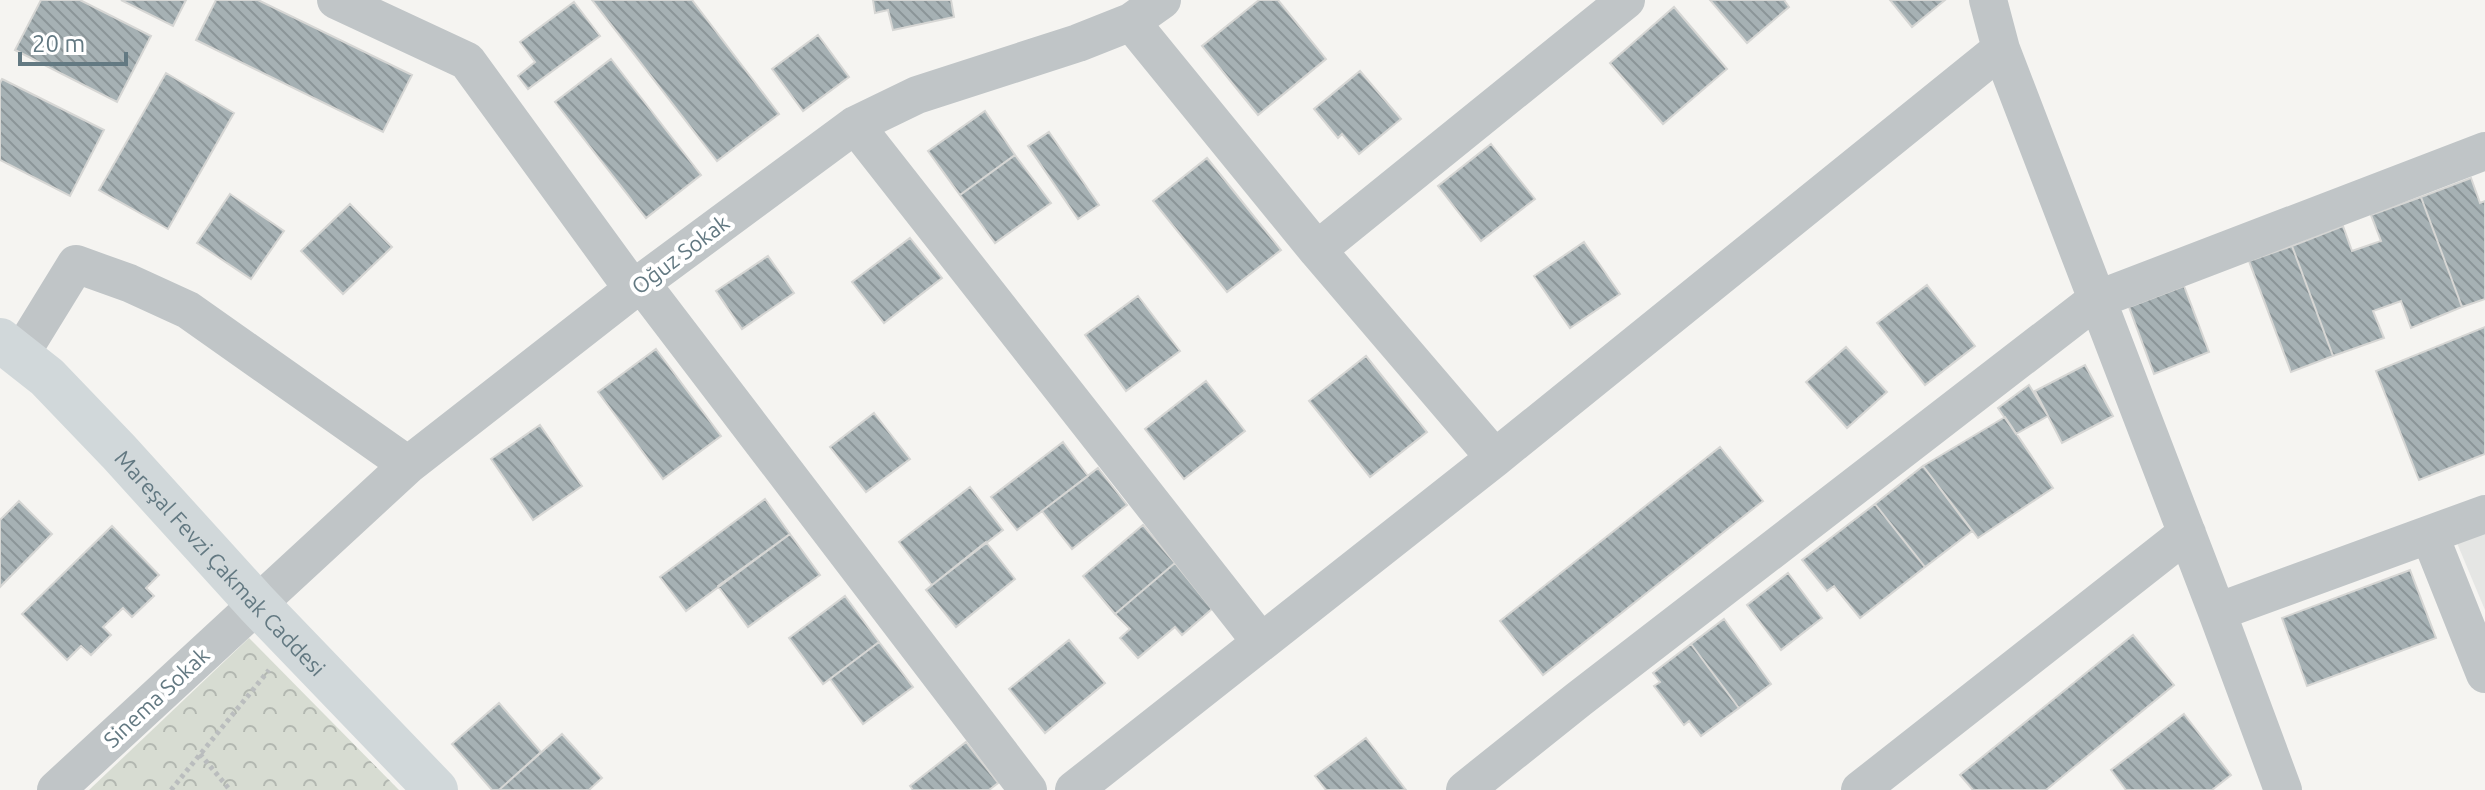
<svg xmlns="http://www.w3.org/2000/svg" width="2485" height="790" font-family="Ubuntu,sans-serif">
<defs>
<pattern id="forest-crowns" width="20" height="18" patternUnits="userSpaceOnUse" patternTransform="scale(2)"><rect width="20" height="18" fill="#d7dcd2"/><path d="M2 6a3 3 0 1 1 6 0M12 15a3 3 0 1 1 6 0" fill="none" stroke="#b2b7b0"/></pattern>
<pattern id="building-back-hatch" width="6" height="6" patternUnits="userSpaceOnUse" patternTransform="scale(2)"><rect width="6" height="6" fill="#a6b1b4"/><path d="M-1 5l2 2M0 0l6 6M5-1l2 2" fill="none" stroke="#8b9598"/></pattern>
</defs>
<rect width="100%" height="100%" fill="#f5f4f1"/>
<path fill="#e5e6e4" d="M2485 531V610L2457 543Z"/>
<path fill="url(#forest-crowns)" d="M249 638 399 790H89Z"/>
<path fill="url(#building-back-hatch)" stroke="#d6d6d4" stroke-width="2" d="M41 0H80L151 36 117 102 15 50Z
M121 0H186L173 26Z
M216 0H258L412 75 383 132 196 40Z
M592 0H692L779 114 717 161Z
M873 0H951L954 17 893 30 888 10 875 13Z
M1259 0H1278L1326 59 1258 115 1202 46Z
M1710 0H1784L1789 7 1747 43Z
M1890 0H1945L1912 27Z
M574 2 600 36 528 89 518 76 535 62 520 42Z
M1674 7 1727 69 1663 124 1610 63Z
M818 35 849 77 803 111 772 69Z
M611 59 701 175 646 218 555 102Z
M1360 71 1401 119 1359 154 1342 134 1338 138 1314 109Z
M166 73 234 113 168 229 99 190Z
M2 79 104 130 70 196 0 160V83Z
M985 111 1015 155 960 195 928 151Z
M1049 132 1099 205 1078 219 1028 146Z
M1491 144 1535 199 1481 241 1438 186Z
M1015 155 1051 203 995 243 960 195Z
M1207 158 1281 250 1227 292 1153 201Z
M2471 178 2480 203 2485 201V299L2462 307 2421 197Z
M230 194 284 231 251 279 197 243Z
M2421 197 2462 307 2411 328 2401 301 2373 311 2384 338 2333 356 2292 246 2343 226 2352 251 2381 241 2371 215Z
M350 204 392 247 343 294 301 251Z
M910 238 942 278 884 323 852 282Z
M1584 242 1620 294 1570 328 1534 276Z
M2292 246 2333 356 2291 372 2249 261Z
M768 256 794 293 742 329 716 291Z
M1927 285 1975 346 1925 385 1877 323Z
M2184 286 2209 352 2154 374 2129 307Z
M1138 296 1180 351 1126 391 1085 335Z
M2485 327V454L2419 480 2376 371Z
M1846 347 1887 392 1847 428 1806 382Z
M656 349 721 436 663 479 598 392Z
M1366 356 1427 432 1370 477 1309 401Z
M2085 365 2113 416 2062 443 2035 391Z
M1206 381 1245 431 1184 479 1145 429Z
M2029 385 2048 416 2016 434 1998 408Z
M874 413 910 459 866 492 830 447Z
M2005 417 2053 488 1978 538 1923 466Z
M540 425 582 486 533 520 491 459Z
M1063 442 1088 476 1017 530 991 497Z
M1720 447 1763 501 1543 675 1500 621Z
M1923 466 1972 531 1925 567 1875 504Z
M1098 468 1127 505 1072 549 1042 511Z
M970 487 1003 530 932 585 899 542Z
M765 499 790 534 686 611 660 577Z
M19 501 52 534 0 587V520Z
M1875 504 1925 567 1860 618 1834 586 1827 591 1802 560Z
M1143 525 1175 563 1115 614 1083 576Z
M112 526 159 575 146 588 154 596 132 617 123 608 103 627 111 635 91 655 81 646 67 660 22 614Z
M790 534 820 575 748 627 718 586Z
M986 542 1015 579 956 627 926 590Z
M1175 563 1212 609 1182 635 1175 627 1138 658 1120 638 1130 629 1115 614Z
M2410 570 2436 638 2307 686 2282 618Z
M1788 573 1822 618 1781 650 1747 605Z
M845 596 879 642 823 684 789 638Z
M1724 619 1771 684 1739 708 1691 644Z
M2133 635 2174 685 2046 790H1973L1960 775Z
M1069 640 1105 683 1045 733 1009 689Z
M879 642 913 687 863 724 830 679Z
M1691 644 1739 708 1701 736 1689 721 1684 725 1654 686 1660 682 1653 673Z
M499 703 541 752 499 790H492L452 744Z
M2184 714 2231 775 2212 790H2126L2111 770Z
M562 734 602 778 589 790H499Z
M1366 738 1406 790H1326L1315 776Z
M966 742 998 783 989 790H913L910 786Z"/>
<g fill="none" stroke-linecap="round" stroke-linejoin="round">
<path stroke="#babdbe" stroke-width="5" stroke-dasharray="4 4" stroke-linecap="butt" d="M200 754 230 790
M171 790 269 670"/>
<path stroke="#c0c5c7" stroke-width="38" d="M336 0 467 61 633 289
M1988 0 2001 49 2217 612 2283 790
M1131 22 1317 250 1495 458
M855 125 1261 642
M1317 250 1626 0
M641 283 1028 790
M20 355 76 264 129 283 188 310 408 465
M2430 536 2485 674
M2217 612 2485 514
M56 790 408 465 641 283 855 125 917 95 1078 43 1131 22 1162 0
M1074 790 1495 458 2001 49
M1465 790 1579 699 2096 300 2485 151
M1860 790 2187 533"/>
<path stroke="#d1d8da" stroke-width="44" id="s1" d="M0 340 47 377 119 452 257 604 436 790"/>
</g>
<g text-anchor="middle" dominant-baseline="central" stroke-width="8" stroke-linejoin="round" paint-order="stroke">
<g font-size="22" fill="#637982" stroke="#fff">
<text transform="translate(680 254) rotate(-37)">Oğuz Sokak</text>
<text stroke="none"><textPath href="#s1" startOffset="314">Mareşal Fevzi Çakmak Caddesi</textPath></text>
<text transform="translate(156 697) rotate(-43)">Sinema Sokak</text>
</g>
</g>
<path d="M20 52v12h106v-12" fill="none" stroke="#637982" stroke-width="4"/>
<text x="32" y="52" font-size="24" fill="#637982" stroke="#ffffff" stroke-width="6" paint-order="stroke">20 m</text>
</svg>
